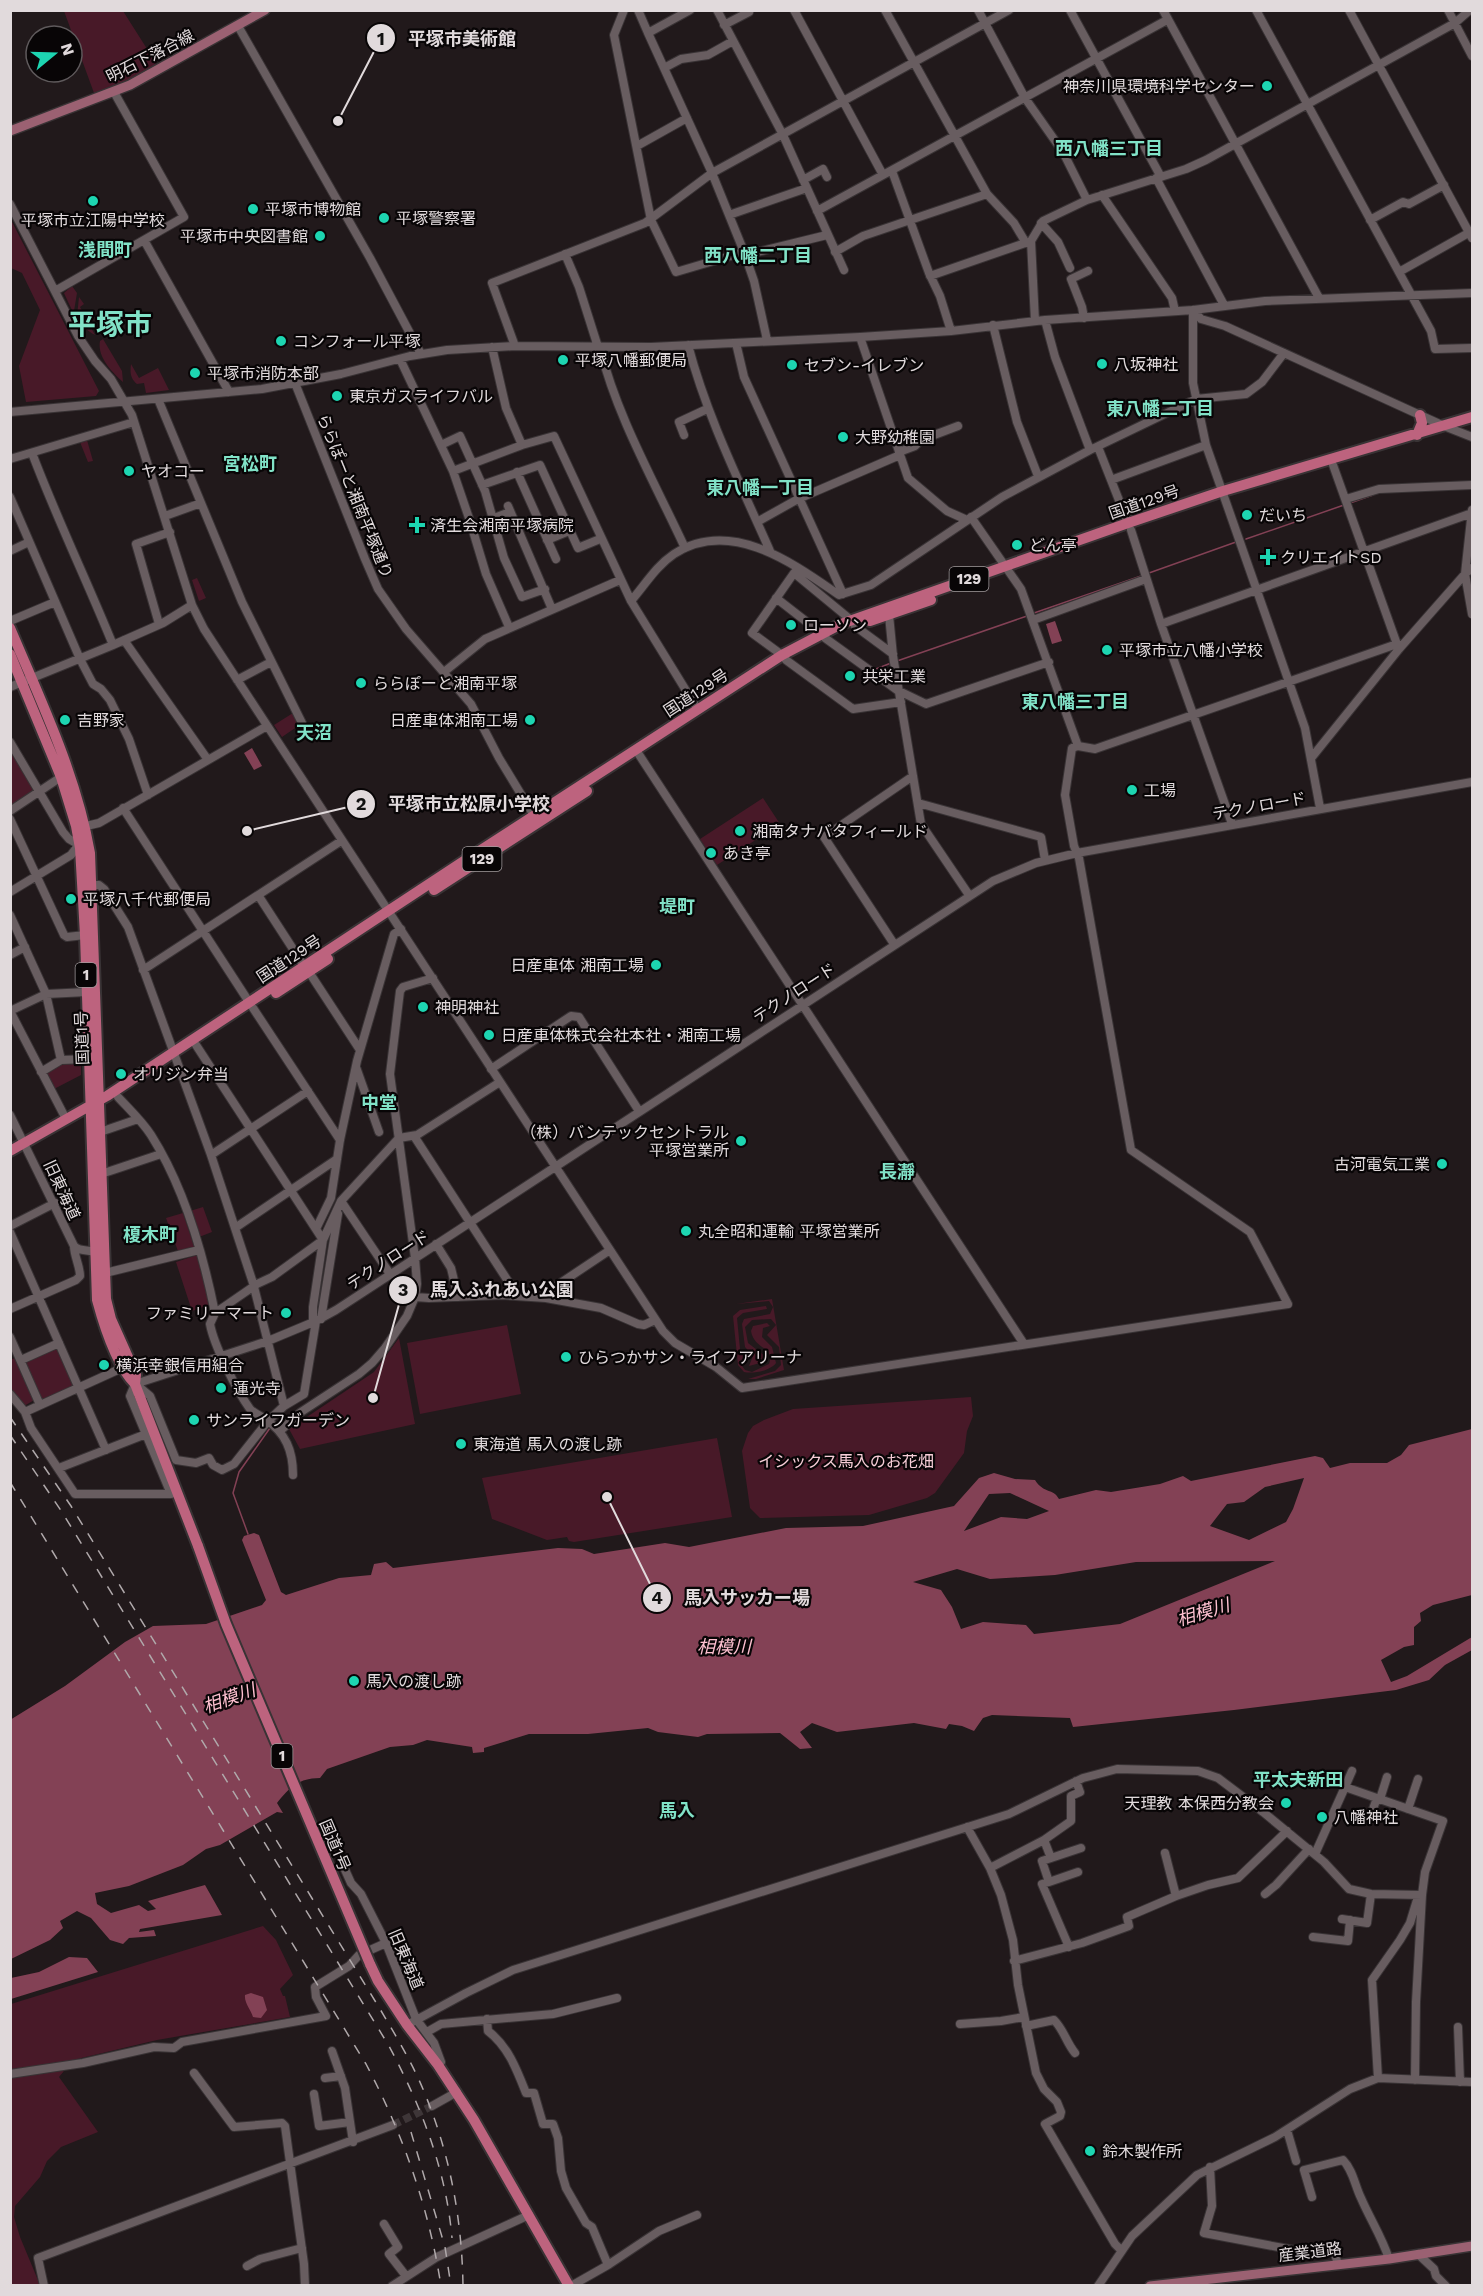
<svg xmlns="http://www.w3.org/2000/svg" width="1483" height="2296" font-family="'Work Sans','Noto Sans JP',sans-serif">
<rect width="100%" height="100%" fill="#21191b"/>
<path fill="#481928" d="M64 11H123L156 63 155 66 128 80 94 93Z
M11 220 99 391 96 396 26 402 19 366 40 310 22 273 11 268Z
M72 286 77 293 74 311 77 316 79 297 84 304 80 307 95 335C78 326 72 310 64 293Z
M103 339 122 371 123 382C112 372 97 357 100 341Z
M131 364 139 378 158 368 169 390 146 393 144 383 137 384C130 378 130 372 131 364Z
M87 440 93 461 88 462 80 442Z
M197 578 206 598 199 601 192 580Z
M293 713 301 724 282 737 274 725Z
M10 743 39 791 10 811Z
M763 798 780 824 717 865 700 839Z
M81 1062V1075L54 1089 45 1072 62 1063Z
M203 1207 212 1232 199 1237 190 1211Z
M183 1213 195 1249 179 1254 166 1218Z
M197 1255 212 1304 192 1311 176 1262Z
M772 1299 784 1370 756 1379H748L775 1371 781 1365 779 1347 767 1335 776 1325 771 1319 752 1320 745 1327 748 1343 765 1356 764 1362 749 1366 753 1356 745 1347 742 1324 744 1319 770 1314 773 1307 769 1301 736 1304Z
M766 1306 767 1309 743 1313 737 1318 740 1349 747 1356 742 1366 745 1370 752 1372 769 1364C775 1346 754 1350 751 1331L753 1326 767 1323 770 1326 763 1328 762 1337 772 1347 776 1363C770 1371 753 1374 744 1372L738 1365 733 1316 740 1310Z
M507 1325 521 1394 420 1414 407 1343Z
M399 1338 415 1424 300 1449 289 1429 374 1372Z
M56 1346 58 1348 75 1386 41 1402 24 1360Z
M17 1357 36 1399 24 1406 11 1389 10 1360Z
M971 1397 973 1416 967 1431 964 1453 935 1493 927 1498 869 1515 760 1518 750 1508 742 1451 748 1433 753 1426 764 1420 793 1409Z
M717 1438 732 1517 574 1542 569 1541 567 1537 547 1540 492 1519 482 1478Z
M263 1926 276 1940 293 1975 280 1989 283 1996H285L290 2017 157 2040 73 2060 59 2077 98 2132 61 2147 47 2161 40 2177 15 2206 14 2217 20 2237 40 2285H11V2004Z"/>
<path fill="#834155" fill-rule="evenodd" d="M1055 621 1062 641 1052 644 1046 624Z
M252 748 262 766 254 770 244 753Z
M1472 1429V1595L1433 1605 1420 1613 1421 1621 1414 1627V1645L1404 1647 1381 1660 1391 1682 1407 1676 1472 1637V1650L1445 1665 1429 1680 1396 1690 1234 1710 1073 1727 1070 1718 992 1715 983 1718 974 1731 962 1726 949 1724 946 1729 914 1723 837 1732 812 1723 800 1732 812 1748 800 1749 780 1733 707 1734 698 1737 658 1732 648 1728 588 1734H529L484 1748V1752L473 1753 472 1747 427 1740 413 1745 390 1747 327 1769 320 1778C299 1778 290 1787 277 1803L283 1813 277 1812 220 1845 206 1849 183 1865 129 1886 95 1893 97 1904 111 1913 139 1905 148 1911 156 1909 148 1901 205 1885 222 1915 140 1929 139 1932 154 1930 156 1936 129 1938 123 1944 110 1940 91 1918 77 1911 60 1921 63 1928 50 1940 11 1959 10 1720 65 1686 125 1642 153 1626 206 1624 262 1605 266 1600 242 1540 244 1536 254 1533 259 1535 281 1592 286 1595 339 1578 371 1575 374 1564 386 1562 393 1568 558 1548 582 1549 594 1554 665 1543 689 1547 786 1528 863 1526 954 1506 979 1478 994 1473 1015 1479 1035 1480C1044 1494 1053 1488 1059 1499L1096 1490 1111 1492 1160 1484 1183 1476 1191 1481 1315 1456 1323 1458 1330 1468 1350 1463H1387L1401 1455 1409 1445ZM1304 1478 1293 1509 1286 1522 1249 1540 1210 1526 1227 1504 1244 1502 1265 1487ZM1010 1493 1049 1511 1027 1519 1001 1517 964 1531 989 1494ZM1275 1561 1120 1624 1034 1634 1026 1625 983 1622 961 1629 952 1607 941 1590 913 1582 957 1569 990 1579 1055 1575 1136 1562Z
M69 1957 87 1958 98 1972 11 1999V1978L39 1972Z
M251 1993 263 1997 267 2010 261 2018 253 2017C251 2010 244 2003 245 1995Z"/>
<g fill="none" stroke-linecap="round" stroke-linejoin="round">
<path stroke="#834155" stroke-width="1.5" d="M1350 503 1373 495
M1246 539 1344 505
M1149 573 1236 542
M1034 613 1141 576
M897 661 1027 616
M876 669 891 663
M248 1534 233 1493 239 1472 270 1428"/>
<path stroke="#3e3638" stroke-width="8" stroke-dasharray="8 4" stroke-linecap="butt" d="M393 2125 432 2106"/>
<defs>
<path id="minor" d="M624 10 614 35 651 220 676 272 744 252
M638 10 648 33
M690 10 648 33 712 173 744 252 754 281 767 340
M717 10 783 135 844 270
M794 10 883 175
M885 10 987 194 1014 223 1026 243
M978 10 1025 98 1063 152 1087 200
M1070 10 1161 177
M1163 10 1319 298
M1256 10 1431 331 1435 349 1472 348
M1349 10 1472 238
M1448 10 1472 56
M724 25 749 12
M238 26 370 258 421 354
M664 68 681 59 708 55 733 41
M637 146 687 118
M892 171 929 273 940 296 951 331
M1156 178 1224 305
M803 180 823 169 827 177
M1102 195 1172 298 1175 311
M10 204 78 336 95 361 111 379 132 415 192 605 204 629 663 1331 675 1343 716 1367 742 1388 1288 1304 1250 1232 1131 1150 1079 858 1074 846 1065 795 1072 748 1078 746 1021 589 971 517
M817 211 1167 20
M729 215 807 188
M1370 220 1403 202 1409 204 1444 185
M1041 223 1058 242 1070 268
M144 240 229 392
M835 252 863 236 987 194
M565 254 579 287 598 347
M745 255 827 235
M1399 272 1472 231
M930 276 1028 242
M55 291 184 217 114 92
M1193 310V383L1206 445 1305 728 1320 808
M1193 310 1201 319 1225 326 1444 426 1472 437
M1084 318 1082 307 1071 279 1088 271
M1045 320 1055 357 1090 450
M1035 321 1031 241 1043 221 1087 200 1186 169 1206 160 1455 23 1470 10
M993 325 1017 422 1038 476
M860 337 908 478 947 511 967 520
M736 343 744 377 843 594
M688 345C707 417 740 483 770 551
M515 346 492 283 645 223 712 173 1009 10
M492 347 506 408 522 445
M600 348C617 417 655 483 685 548
M400 359 453 471 470 521 486 574 509 627
M295 383 365 559 378 589 406 629 471 704 499 758 536 819
M158 399 242 602 302 723
M10 412 262 389 341 374 410 356 447 350 515 346 651 347 860 337 951 331 1045 320 1193 310 1265 301 1472 293
M684 435 679 422 707 409
M441 445 460 436 485 491 504 558 522 597 545 589
M1098 447 1128 523
M899 452 915 446 921 440 958 426
M32 453C57 519 87 581 113 645
M10 459 134 422
M1333 465 1398 647
M453 471 522 445 554 436 631 601 698 710
M517 472 556 559
M1111 480 1206 445
M482 485 540 465 578 548 600 539
M10 497 80 659 93 684 101 689 110 700 129 739 148 795
M1346 499 1379 489 1472 485
M508 506 552 609
M1472 510 1465 574 1472 614
M165 516 201 503
M494 518 510 512
M757 522 798 499 900 455
M1131 530 1161 624 1232 824
M547 540 569 531
M10 551 29 542
M776 598 821 633
M631 601C645 585 656 566 674 554 731 517 794 564 839 595L871 585 1002 497 1090 450 1196 399 1246 394 1262 382 1284 353
M889 615 893 656 921 824 969 895
M1033 620 1146 579
M10 621 55 602
M159 624 136 544 170 532
M1161 624 1472 513
M855 626 893 654
M825 638 897 690 926 704 1049 662
M124 640 208 760
M782 655 752 633 794 573 851 620
M786 660 853 709 901 702
M444 672 485 639 620 580
M237 680 271 662
M10 687 113 645 163 623 192 605
M10 742 63 832 69 839 81 846
M1078 746 1095 749 1397 644
M636 750 1024 1344
M1312 757 1399 649 1465 574 1472 568
M918 803 1041 837 1045 860
M123 808 249 1002
M10 811 61 777
M10 819 64 935 67 937 85 935
M82 827 99 823 267 726
M92 885H99L104 889 128 927 211 1155 253 1283 284 1406 268 1421 234 1464 222 1470 213 1465 209 1458 196 1463 176 1460 150 1396 137 1385
M10 892 71 855 80 843
M258 895 304 966
M10 915 46 994 61 1060
M894 944 824 837 913 776
M10 955 25 947
M143 970 341 841
M309 972 360 1050
M253 1008 340 1140
M10 1011 66 1119
M10 1011 46 994 87 992
M196 1045 323 1240 313 1307V1322
M356 1067 379 1132
M491 1069 571 1016 579 1017 639 1111
M41 1072 61 1060 88 1059
M118 1097C129 1109 142 1121 151 1135 184 1187 203 1253 215 1313
M10 1115 74 1246C81 1253 91 1248 98 1254
M100 1132 138 1119
M414 1136 517 1295
M211 1155 308 1091
M101 1174 161 1154
M341 1201 390 1274
M10 1226 55 1203
M235 1228 337 1159
M316 1229 331 1198 340 1140 357 1061 394 934 401 929
M10 1232 106 1450
M436 1244 451 1268 458 1297
M105 1273 199 1250
M415 1297 429 1298 502 1295 546 1298 601 1308 638 1324 644 1325 655 1320
M546 1298 550 1290 610 1250
M10 1309 76 1280 80 1276C80 1266 74 1256 74 1246
M321 1319 338 1214
M10 1337 40 1405
M21 1360 59 1343
M10 1394 25 1412 31 1428 75 1494H171L130 1396 135 1384 268 1341 316 1321 336 1310 993 881 1036 863 1077 853 1472 782
M284 1406 304 1394 316 1321
M25 1412 122 1368
M280 1431 301 1412 359 1374 372 1363 385 1348 407 1316 415 1297 417 1284 415 1258 390 1074 400 991 403 987 433 978
M59 1468 146 1434
M293 1475C293 1451 286 1433 265 1419 261 1416 254 1413 250 1409 237 1391 214 1346 210 1324L215 1313 257 1284 272 1277 323 1240 341 1201 399 1138 417 1135 500 1082
M1352 1771 1345 1787 1443 1821 1425 1872 1422 1895 1416 2002 1415 2080
M1380 1799 1387 1777
M1408 1809 1418 1779
M1369 1820 1377 1798
M967 1827 990 1868 1001 1895 1013 1940 1018 1985 1036 2073 1044 2089 1057 2102 1061 2112 1060 2116 1045 2124 1115 2244 1121 2250
M1044 1840 1051 1858
M1165 1853 1176 1896
M1315 1854 1345 1787
M342 1863 351 1883 361 1894 386 1943 416 2019 434 2043 441 2062 438 2065
M990 1868 1044 1840 1071 1821V1796L1080 1792 1076 1781
M1078 1872 1049 1882 1042 1861 1081 1848
M1049 1882 1042 1884 1069 1947
M1265 1894 1276 1885 1309 1849
M1342 1919 1367 1923 1371 1894
M1313 1937 1348 1941 1350 1920
M1014 1961 1082 1943 1129 1926 1127 1917 1176 1896 1208 1885 1238 1878 1287 1831
M487 2019 488 2031C508 2046 517 2070 526 2093H534L543 2124H553L558 2138 561 2171 566 2188 586 2223 592 2227 608 2265
M960 2024 1001 2021 1024 2017
M407 2025 466 1993 513 1970 1009 1814 1083 1778 1117 1769 1198 1771 1218 1778 1263 1812 1324 1862 1349 1889 1371 1894 1422 1895
M1026 2026 1054 2020C1064 2030 1066 2042 1075 2053
M1458 2027 1460 2082
M427 2032 441 2024 553 2014 617 1998
M332 2051 345 2088 353 2142
M194 2073 234 2127 282 2123 285 2126 304 2264 305 2286
M10 2074 83 2063 154 2047 174 2048 182 2042 326 2016 316 1997 315 1987 349 1966 359 1955 386 1943
M325 2078 341 2076
M1378 2078 1372 1980 1400 1940 1410 1923 1417 1900 1421 1896
M314 2094 319 2126 350 2122
M432 2106 457 2092
M1287 2130 1296 2161
M1210 2167 1212 2206 1204 2233 1294 2250 1334 2251 1338 2264
M1312 2197 1304 2170 1343 2160C1353 2170 1355 2186 1361 2198 1370 2219 1382 2237 1389 2259
M384 2224 398 2247 389 2254 406 2276
M1418 2254 1434 2269 1436 2276 1446 2286
M247 2266 260 2259 302 2248
M44 2286 38 2258 393 2125
M392 2286 437 2257 529 2215
M571 2286 608 2265 659 2231 697 2215
M1098 2286 1132 2236 1197 2175 1275 2137 1350 2089 1378 2078 1472 2082"/>
<path id="major" d="M10 131 130 85 265 10
M1150 2286 1389 2259 1472 2246"/>
<path id="highway" d="M1417 435 1422 423 1420 415
M870 621 931 600
M10 628C41 701 76 774 90 853L106 1299 111 1319 136 1375 135 1384
M10 654 61 777 76 826 80 848 85 935 97 1300C104 1326 116 1365 135 1384L198 1546
M434 890 587 791
M276 993 328 959
M10 1151 107 1096 467 859 782 655 841 624 1128 523 1223 491 1472 417
M370 1964 378 1981 407 2025 438 2065 474 2120 569 2286"/>
</defs>
<use href="#minor" stroke="#393335" stroke-width="10"/>
<use href="#major" stroke="#393335" stroke-width="12"/>
<use href="#highway" stroke="#393335" stroke-width="14"/>
<use href="#minor" stroke="#685d60" stroke-width="8"/>
<use href="#major" stroke="#9b6172" stroke-width="9"/>
<use href="#highway" stroke="#bd637e" stroke-width="10"/>
<path stroke="#b0a9ab" stroke-width="1.5" stroke-dasharray="10 10" stroke-linecap="butt" d="M10 1417 71 1506 380 2009C396 2036 413 2064 425 2094 450 2155 462 2219 463 2286
M10 1435 62 1512 389 2046C421 2106 446 2169 452 2238
M10 1482 366 2064C403 2134 429 2208 441 2286
M411 2132 445 2247 451 2286"/>
<defs>
<path id="highway-bridge" d="M198 1546 226 1624 370 1964"/>
</defs>
<use href="#highway-bridge" stroke="#393335" stroke-width="14" stroke-linecap="butt"/>
<use href="#highway-bridge" stroke="#bd637e" stroke-width="10"/>
</g>
<g fill="#1dd5b1" stroke="#080506" stroke-width="2">
<circle cx="1267" cy="86" r="6"/>
<circle cx="93" cy="201" r="6"/>
<circle cx="253" cy="209" r="6"/>
<circle cx="384" cy="218" r="6"/>
<circle cx="320" cy="236" r="6"/>
<circle cx="281" cy="341" r="6"/>
<circle cx="563" cy="360" r="6"/>
<circle cx="1102" cy="364" r="6"/>
<circle cx="792" cy="365" r="6"/>
<circle cx="195" cy="373" r="6"/>
<circle cx="337" cy="396" r="6"/>
<circle cx="843" cy="437" r="6"/>
<circle cx="129" cy="471" r="6"/>
<circle cx="1247" cy="515" r="6"/>
<path d="M414 516h6v6h6v6h-6v6h-6v-6h-6v-6h6z"/>
<circle cx="1017" cy="545" r="6"/>
<path d="M1265 548h6v6h6v6h-6v6h-6v-6h-6v-6h6z"/>
<circle cx="791" cy="625" r="6"/>
<circle cx="1107" cy="650" r="6"/>
<circle cx="850" cy="676" r="6"/>
<circle cx="361" cy="683" r="6"/>
<circle cx="65" cy="720" r="6"/>
<circle cx="530" cy="720" r="6"/>
<circle cx="1132" cy="790" r="6"/>
<circle cx="740" cy="831" r="6"/>
<circle cx="711" cy="853" r="6"/>
<circle cx="71" cy="899" r="6"/>
<circle cx="656" cy="965" r="6"/>
<circle cx="423" cy="1007" r="6"/>
<circle cx="489" cy="1035" r="6"/>
<circle cx="121" cy="1074" r="6"/>
<circle cx="741" cy="1141" r="6"/>
<circle cx="1442" cy="1164" r="6"/>
<circle cx="686" cy="1231" r="6"/>
<circle cx="286" cy="1313" r="6"/>
<circle cx="566" cy="1357" r="6"/>
<circle cx="104" cy="1365" r="6"/>
<circle cx="221" cy="1388" r="6"/>
<circle cx="194" cy="1420" r="6"/>
<circle cx="461" cy="1444" r="6"/>
<circle cx="354" cy="1681" r="6"/>
<circle cx="1286" cy="1803" r="6"/>
<circle cx="1322" cy="1817" r="6"/>
<circle cx="1090" cy="2151" r="6"/>
</g>
<g text-anchor="middle" dominant-baseline="central" stroke-width="4.5" stroke-linejoin="round" paint-order="stroke">
<g fill="#080506" stroke="#a09a9c" stroke-width="1.5">
<rect x="949.5" y="567" width="39" height="24" rx="4.5"/>
<rect x="462.5" y="847" width="39" height="24" rx="4.5"/>
<rect x="75.5" y="963" width="21" height="24" rx="4.5"/>
<rect x="271.5" y="1744" width="21" height="24" rx="4.5"/>
</g>
<g font-size="15" font-weight="bold" fill="#e1dadc">
<text x="969" y="579">129</text>
<text x="482" y="859">129</text>
<text x="86" y="975">1</text>
<text x="282" y="1756">1</text>
</g>
<g font-size="16" fill="#e1dadc" stroke="#080506">
<text transform="translate(150 56) rotate(-27)">明石下落合線</text>
<text transform="translate(355 496) rotate(68)">ららぽーと湘南平塚通り</text>
<text transform="translate(1144 502) rotate(-19)">国道129号</text>
<text transform="translate(696 693) rotate(-33)">国道129号</text>
<text transform="translate(1259 806) rotate(-10)">テクノロード</text>
<text transform="translate(289 959) rotate(-33)">国道129号</text>
<text transform="translate(794 993) rotate(-33)">テクノロード</text>
<text transform="translate(82 1038) rotate(-92)">国道1号</text>
<text transform="translate(62 1190) rotate(65)">旧東海道</text>
<text transform="translate(388 1260) rotate(-33)">テクノロード</text>
<text transform="translate(335 1845) rotate(67)">国道1号</text>
<text transform="translate(406 1959) rotate(67)">旧東海道</text>
<text transform="translate(1310 2252) rotate(-7)">産業道路</text>
</g>
<g font-size="16" fill="#e1dadc" stroke="#080506" text-anchor="start">
<text x="1255" y="86" text-anchor="end">神奈川県環境科学センター</text>
<text x="265" y="209">平塚市博物館</text>
<text x="396" y="218">平塚警察署</text>
<text x="93" y="220" text-anchor="middle">平塚市立江陽中学校</text>
<text x="308" y="236" text-anchor="end">平塚市中央図書館</text>
<text x="293" y="341">コンフォール平塚</text>
<text x="575" y="360">平塚八幡郵便局</text>
<text x="1114" y="364">八坂神社</text>
<text x="804" y="365">セブン-イレブン</text>
<text x="207" y="373">平塚市消防本部</text>
<text x="349" y="396">東京ガスライフバル</text>
<text x="855" y="437">大野幼稚園</text>
<text x="141" y="471">ヤオコー</text>
<text x="1259" y="515">だいち</text>
<text x="430" y="525">済生会湘南平塚病院</text>
<text x="1029" y="545">どん亭</text>
<text x="1280" y="557">クリエイトSD</text>
<text x="803" y="625">ローソン</text>
<text x="1119" y="650">平塚市立八幡小学校</text>
<text x="862" y="676">共栄工業</text>
<text x="373" y="683">ららぽーと湘南平塚</text>
<text x="77" y="720">吉野家</text>
<text x="518" y="720" text-anchor="end">日産車体湘南工場</text>
<text x="1144" y="790">工場</text>
<text x="752" y="831">湘南タナバタフィールド</text>
<text x="723" y="853">あき亭</text>
<text x="83" y="899">平塚八千代郵便局</text>
<text x="644" y="965" text-anchor="end">日産車体 湘南工場</text>
<text x="435" y="1007">神明神社</text>
<text x="501" y="1035">日産車体株式会社本社・湘南工場</text>
<text x="133" y="1074">オリジン弁当</text>
<text x="729" y="1132" text-anchor="end">（株）バンテックセントラル<tspan x="729" dy="18">平塚営業所</tspan></text>
<text x="1430" y="1164" text-anchor="end">古河電気工業</text>
<text x="698" y="1231">丸全昭和運輸 平塚営業所</text>
<text x="274" y="1313" text-anchor="end">ファミリーマート</text>
<text x="578" y="1357">ひらつかサン・ライフアリーナ</text>
<text x="116" y="1365">横浜幸銀信用組合</text>
<text x="233" y="1388">蓮光寺</text>
<text x="206" y="1420">サンライフガーデン</text>
<text x="473" y="1444">東海道 馬入の渡し跡</text>
<text x="366" y="1681">馬入の渡し跡</text>
<text x="1274" y="1803" text-anchor="end">天理教 本保西分教会</text>
<text x="1334" y="1817">八幡神社</text>
<text x="1102" y="2151">鈴木製作所</text>
</g>
<g font-size="16" fill="#f7cdd7" stroke="#080506">
<text x="846" y="1461">イシックス馬入のお花畑</text>
</g>
<g font-size="18" font-weight="bold" fill="#81e2c7" stroke="#080506">
<text x="1109" y="148">西八幡三丁目</text>
<text x="105" y="249">浅間町</text>
<text x="758" y="255">西八幡二丁目</text>
<text x="1160" y="408">東八幡二丁目</text>
<text x="250" y="463">宮松町</text>
<text x="760" y="487">東八幡一丁目</text>
<text x="1075" y="701">東八幡三丁目</text>
<text x="314" y="732">天沼</text>
<text x="677" y="906">堤町</text>
<text x="379" y="1102">中堂</text>
<text x="897" y="1171">長瀞</text>
<text x="150" y="1234">榎木町</text>
<text x="1298" y="1779">平太夫新田</text>
<text x="677" y="1810">馬入</text>
</g>
<g font-size="18" font-style="italic" fill="#fec0d0" stroke="#080506">
<text transform="translate(1203 1612) rotate(-17)">相模川</text>
<text x="724" y="1646">相模川</text>
<text transform="translate(229 1698) rotate(-20)">相模川</text>
</g>
<g font-size="28" font-weight="bold" fill="#81e2c7" stroke="#080506">
<text x="110" y="324">平塚市</text>
</g>
</g>
<path fill="none" stroke="#e1dadc" stroke-width="2" d="M338 121L381 38M247 831L361 804M373 1398L403 1290M607 1497L657 1598"/>
<g fill="#e1dadc" stroke="#080506" stroke-width="2">
<circle cx="338" cy="121" r="6"/>
<circle cx="247" cy="831" r="6"/>
<circle cx="373" cy="1398" r="6"/>
<circle cx="607" cy="1497" r="6"/>
<circle cx="381" cy="38" r="15"/>
<circle cx="361" cy="804" r="15"/>
<circle cx="403" cy="1290" r="15"/>
<circle cx="657" cy="1598" r="15"/>
</g>
<g font-size="18" text-anchor="middle" font-weight="bold" fill="#111">
<text x="381" y="45">1</text>
<text x="361" y="810">2</text>
<text x="403" y="1296">3</text>
<text x="657" y="1604">4</text>
</g>
<g font-size="18" text-anchor="middle" font-weight="bold" fill="#e1dadc" stroke="#080506" stroke-width="4.5" stroke-linejoin="round" paint-order="stroke">
<text x="462" y="45">平塚市美術館</text>
<text x="469" y="810">平塚市立松原小学校</text>
<text x="502" y="1296">馬入ふれあい公園</text>
<text x="747" y="1604">馬入サッカー場</text>
</g>
<rect width="1483" height="2296" fill="none" stroke="#e1dadc" stroke-width="24"/>
<g transform="translate(54 54) rotate(71)"><circle r="28" fill="#080506" stroke="#5f5a5c" stroke-width="1.5"/>
<path d="M0-4.5L10 22L0 15L-10 22Z" fill="#1dd5b1"/>
<text y="-9" font-size="16" font-weight="bold" text-anchor="middle" fill="#e1dadc">N</text>
</g>
</svg>
